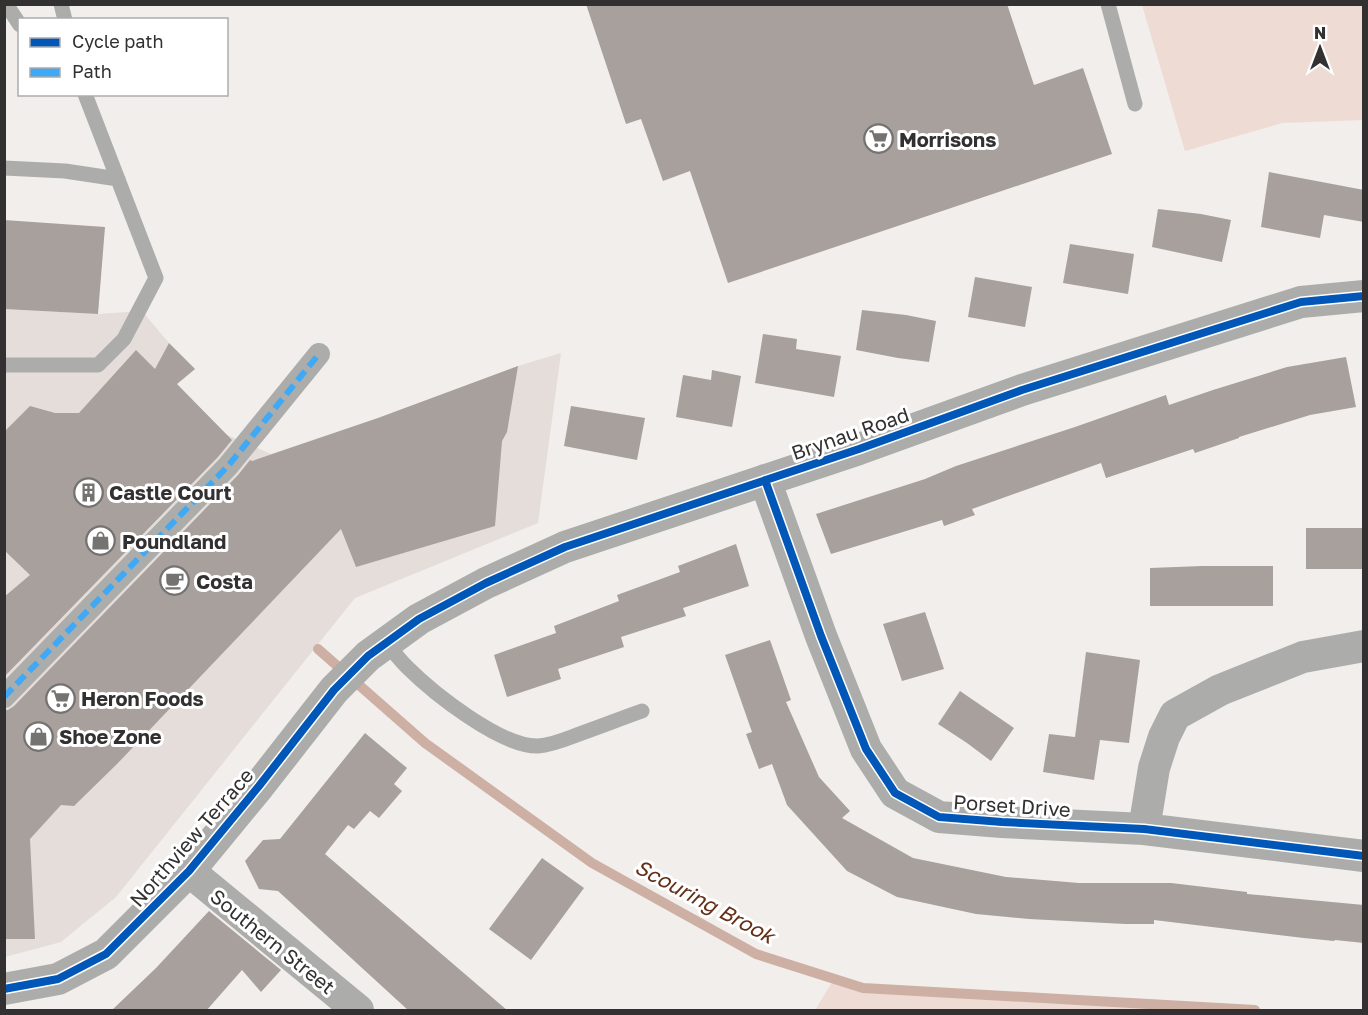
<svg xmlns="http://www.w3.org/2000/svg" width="1368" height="1015" font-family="'Golos Text',sans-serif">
<rect width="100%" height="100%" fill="#f1eeec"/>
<path fill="#e5ddd9" d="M4 309 98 314 142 311 169 343 195 369 177 384 225 434 271 454 378 418 518 366 561 353 538 523 355 598 116 897 61 942 5 957Z"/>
<path fill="#eedbd3" d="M1142 5H1363V120L1282 123 1185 151Z
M834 979 863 988 1255 1010H815Z"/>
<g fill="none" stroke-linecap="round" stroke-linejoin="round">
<path stroke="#cdb0a3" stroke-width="10" d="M318 649 425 743 592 863 756 954 863 988 1255 1010"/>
</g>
<path fill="#a8a09c" d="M586 4H1007L1034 85 1083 68 1112 154 728 283 690 171 663 181 641 119 626 124Z
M1269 172 1364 190V222L1324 215 1320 238 1261 227Z
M1158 209 1201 214 1231 220 1222 262 1152 247Z
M4 220 105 227 98 314 4 309Z
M1070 244 1134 254 1128 294 1063 283Z
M975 277 1032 287 1025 327 968 317Z
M862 310 906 315 936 321 929 362 898 358 856 350Z
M763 334 797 339 796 349 841 356 834 397 755 383Z
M169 343 195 369 177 384 232 440 218 457 4 677V597L30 575 4 550V432L30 406 55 413H79L136 350 155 369Z
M1346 357 1356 407 1310 415 1239 437V438L1195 453 1193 449 1106 478 1101 463 972 509 975 515 944 526 942 520 831 554 816 514 925 479 956 466 1075 427 1166 395 1169 405 1213 390 1287 367Z
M518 366 507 432 502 441 495 526 356 567 341 529 117 764 74 806 61 805 30 839 35 939H4V710H8L14 706 238 475 250 460 252 461 378 418Z
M712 370 741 376 732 427 676 417 683 375 711 380Z
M571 406 645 418 637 460 564 446Z
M1306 528H1364V569H1306Z
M736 544 749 586 683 608 686 616 621 637 624 647 558 669 561 679 507 697 494 655 556 633 554 626 619 601 617 595 680 572 678 566Z
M1202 566H1273V606H1150V568Z
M925 612 944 669 902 681 883 624Z
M770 640 791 700 786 702 819 777 850 811 842 818 913 858 1006 877 1079 883H1171L1247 892V894L1364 905V943L1335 940 1334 941 1304 938 1154 920V924H1125L1029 919 976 914 897 897 847 871 787 805 772 764 759 769 746 734 752 732 725 655Z
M1086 652 1140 660 1129 743 1100 740 1094 780 1043 772 1049 734 1075 737Z
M960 691 1014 728 991 761 967 743 938 724Z
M365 733 407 768 394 784 402 791 379 818 370 811 354 829 348 825 325 854 508 1011H409L278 891 259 889 245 861 263 840 280 839Z
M542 858 584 888 531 960 489 929Z
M209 911 281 970 261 992 242 970 206 1011H111L156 968Z"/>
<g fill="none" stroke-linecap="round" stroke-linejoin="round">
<path stroke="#acadab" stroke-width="15" d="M6 4 20 25
M61 4 65 20
M1108 4 1135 104
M4 168 65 171 118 179
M4 365H98L124 339 156 278 85 94
M386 643C393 651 400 660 407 667 433 693 501 747 538 746 554 745 568 738 582 733 602 726 622 718 642 711"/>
<path stroke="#acadab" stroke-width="22" d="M4 697 228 466 319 354"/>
<path stroke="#acadab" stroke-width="32" d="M765 480 821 636 866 749 895 793 939 817 1002 822 1144 829 1364 856
M1144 829 1154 768 1164 737 1175 715 1220 690 1303 657 1364 646
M189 871 358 1010
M4 989 58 979 106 954 189 871 259 786 334 690 368 656 419 619 486 583 565 547 859 449 1022 390 1301 302 1364 296"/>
<path stroke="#3fa9f5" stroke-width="6" stroke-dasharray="12 6" stroke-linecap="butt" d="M4 697 228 466 319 354"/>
<defs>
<path id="cycleway" d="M765 480 821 636 866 749 895 793 939 817 1002 822 1144 829 1364 856
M4 989 58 979 106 954 189 871 259 786 334 690 368 656 419 619 486 583 565 547 859 449 1022 390 1301 302 1364 296"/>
</defs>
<use href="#cycleway" stroke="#fff" stroke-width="11"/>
<use href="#cycleway" stroke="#0057b8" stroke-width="8"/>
</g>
<defs>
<symbol id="supermarket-ring" viewBox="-11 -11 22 22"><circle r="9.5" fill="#fff" stroke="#757272" stroke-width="1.5"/><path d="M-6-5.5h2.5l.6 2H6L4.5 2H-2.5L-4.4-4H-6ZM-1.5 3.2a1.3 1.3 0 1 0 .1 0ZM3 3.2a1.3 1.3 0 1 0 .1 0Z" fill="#757272"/></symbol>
<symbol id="building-ring" viewBox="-11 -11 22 22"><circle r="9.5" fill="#fff" stroke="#757272" stroke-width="1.5"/><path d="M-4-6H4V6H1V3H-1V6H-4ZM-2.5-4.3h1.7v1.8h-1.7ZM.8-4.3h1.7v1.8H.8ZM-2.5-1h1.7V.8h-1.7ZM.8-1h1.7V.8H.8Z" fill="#757272"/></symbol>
<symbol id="shop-ring" viewBox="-11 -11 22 22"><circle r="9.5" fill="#fff" stroke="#757272" stroke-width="1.5"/><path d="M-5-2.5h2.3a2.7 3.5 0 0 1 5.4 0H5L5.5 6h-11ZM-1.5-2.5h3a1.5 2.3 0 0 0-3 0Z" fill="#757272"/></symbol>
<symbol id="cafe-ring" viewBox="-11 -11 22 22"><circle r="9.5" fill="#fff" stroke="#757272" stroke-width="1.5"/><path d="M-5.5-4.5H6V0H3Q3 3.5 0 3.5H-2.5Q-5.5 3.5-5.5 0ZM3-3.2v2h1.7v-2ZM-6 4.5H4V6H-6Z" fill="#757272"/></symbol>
</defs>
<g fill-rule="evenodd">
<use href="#supermarket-ring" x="862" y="122" width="33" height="33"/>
<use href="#building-ring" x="72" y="476" width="33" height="33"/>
<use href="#shop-ring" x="84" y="524" width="33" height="33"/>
<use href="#cafe-ring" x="158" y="564" width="33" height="33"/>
<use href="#supermarket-ring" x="44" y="682" width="33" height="33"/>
<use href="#shop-ring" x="22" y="720" width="33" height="33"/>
</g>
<g text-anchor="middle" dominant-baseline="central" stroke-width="6" stroke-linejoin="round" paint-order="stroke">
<g font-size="20" font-weight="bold" fill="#323030" stroke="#fff" text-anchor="start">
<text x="899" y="139">Morrisons</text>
<text x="109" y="492">Castle Court</text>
<text x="122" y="541">Poundland</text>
<text x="196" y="581">Costa</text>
<text x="81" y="698">Heron Foods</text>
<text x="59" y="736">Shoe Zone</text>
</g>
<g font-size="20" fill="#323030" stroke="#fff">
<text transform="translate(850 433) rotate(-19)">Brynau Road</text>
<text transform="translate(1012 805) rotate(4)">Porset Drive</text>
<text transform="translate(191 837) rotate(-49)">Northview Terrace</text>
<text transform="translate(273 941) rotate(39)">Southern Street</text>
</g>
<g font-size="21" font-style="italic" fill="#642f16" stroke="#fff">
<text transform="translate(705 901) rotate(28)">Scouring Brook</text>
</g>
</g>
<rect width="1368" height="1015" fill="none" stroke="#323030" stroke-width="12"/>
<rect x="18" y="18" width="210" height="78" fill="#ffffff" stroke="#adacac" stroke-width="1.5"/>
<rect x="30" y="38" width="30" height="9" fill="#0057b8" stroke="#adacac" stroke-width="1.5"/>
<text x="72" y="48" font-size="18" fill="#323030">Cycle path</text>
<rect x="30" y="68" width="30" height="9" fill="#3fa9f5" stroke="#adacac" stroke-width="1.5"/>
<text x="72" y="78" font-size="18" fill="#323030">Path</text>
<g transform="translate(1320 48)" stroke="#ffffff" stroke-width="4.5" paint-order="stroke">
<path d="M0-4.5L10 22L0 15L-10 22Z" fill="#323030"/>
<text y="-9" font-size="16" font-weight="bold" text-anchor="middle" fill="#323030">N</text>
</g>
</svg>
